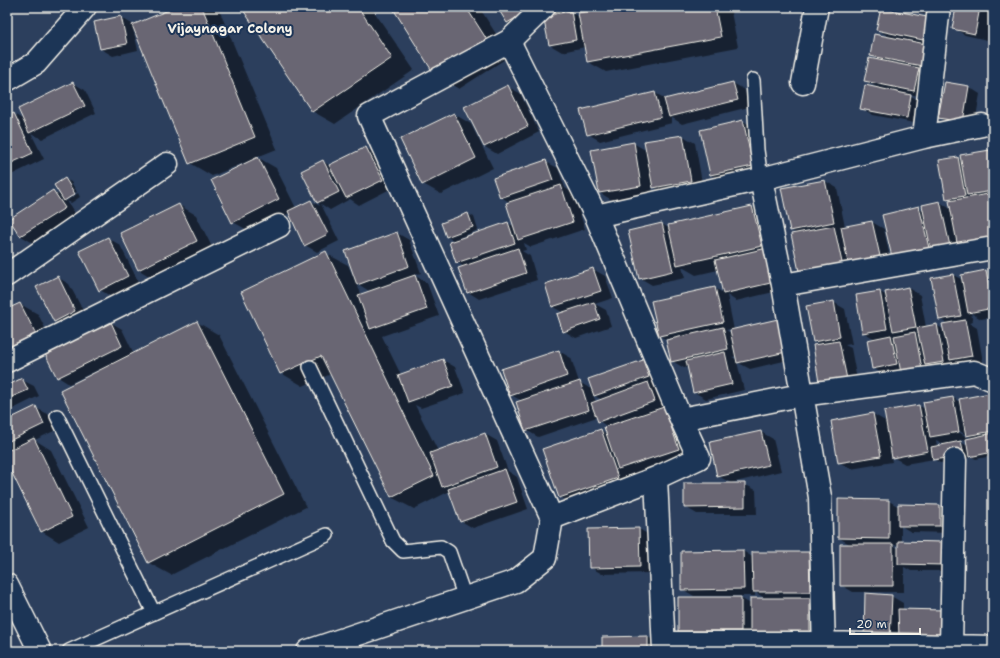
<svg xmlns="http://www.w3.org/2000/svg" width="1000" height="658" font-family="'Shantell Sans',sans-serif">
<rect width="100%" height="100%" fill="#2c3f5d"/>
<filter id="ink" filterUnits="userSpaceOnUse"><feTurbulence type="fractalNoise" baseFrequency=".025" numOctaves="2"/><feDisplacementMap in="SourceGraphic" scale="8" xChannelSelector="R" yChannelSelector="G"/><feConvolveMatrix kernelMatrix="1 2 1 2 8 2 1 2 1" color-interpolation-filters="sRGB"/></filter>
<g filter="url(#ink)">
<path fill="#0007" fill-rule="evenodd" d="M179 7H211L220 12 277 149 257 157 276 168 296 208 311 201 320 206 302 172 323 161 330 166 366 148 378 155 394 187 359 205 350 199 330 210 321 204 339 241 317 252 305 245 290 213 251 232 233 222 249 162V161L212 176 190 163 133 28 138 50 113 56 101 49 120 17 132 24 133 26Z
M243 7H371L414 70 335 124 312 111Z
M393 7H479L510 56 459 89 437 76Z
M499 7H562L563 10 556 14 570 12 580 17 615 7H730L738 47 606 72 588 62 585 47 562 52 550 45 545 21 525 32 507 22Z
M892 7H940L938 17Z
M957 7H993L987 40 965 35 953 28Z
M927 18 926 97 908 94 923 103 919 124 873 115 861 108 880 89 865 81 880 61 871 55 891 38 878 30Z
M73 83 85 90 96 113 42 139 31 133 44 159 7 177V117L14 114 24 120Z
M733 83 745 90 749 107 682 124 671 117 672 123 600 141 588 134 655 93 666 99Z
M508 87 520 93 539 132 497 154 485 147 465 108Z
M969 87 980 94 974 129 951 124 939 118Z
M454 114 471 124 493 168 441 194 423 184Z
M743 121 755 128 765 172 723 182 711 175 701 131Z
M683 136 695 143 703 188 666 195 652 186 653 192 612 200 600 193 633 143 647 151Z
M989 151 993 153V250L905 263 919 208 924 210 940 202 952 210 953 201 947 198 957 158 962 160Z
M546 162 558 168 565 188 573 193 585 229 531 247 524 243 526 250 522 251 530 256 537 280 479 299 468 292 464 267 457 262 455 241 447 237 468 214 474 217 478 230 459 238V239L508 223 515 227 511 203 501 197Z
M65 179 71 182 77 192 66 198V201L78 193 80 197 71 203 67 201 76 215 33 243 21 236 10 219 53 191 63 197Z
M825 181 837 188 845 227 872 222 884 229 891 263 854 274 791 230Z
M179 205 196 215 214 251 156 280 139 270 121 234Z
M752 207 770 217 786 289 736 301 727 295 734 330 797 358 750 369 737 362 744 390 706 399 694 392 688 367 684 368 672 361 667 340 660 336 714 288 724 293 718 270 696 275 682 267 685 278 652 285 640 278 662 224 670 229 669 226ZM730 329 731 333 726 330ZM737 356 738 360 732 357Z
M397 233 409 240 421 273 414 275 427 283 439 316 382 336 401 375 443 360 455 367 465 393 421 408 415 405 438 451 485 434 497 441 508 471 517 477 528 509 473 528 461 521 450 491 414 509 391 497 331 374 303 386 281 373 325 253 348 265 355 280ZM356 283 371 292 362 295Z
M108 238 120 245 139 283 112 297 100 290Z
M7 254 16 271 7 275Z
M593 269 605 276 613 298 595 304 606 310 611 326 576 338 564 331V313L553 307 546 285Z
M985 271 993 276V317L981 319 971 313 973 322 969 323 977 328 983 362 962 366 954 362 955 368 885 375 873 368 875 339 863 332 880 292 887 296 908 288 920 295 926 327 936 325 945 330 948 324 939 319 932 278 953 275 963 280Z
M57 277 69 284 87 318 67 328 55 321Z
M833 302 845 309 852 344 845 345 851 348 859 391 833 395 820 345 814 342Z
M20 304 38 314 55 348 110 322 122 329 134 354 197 322 219 335 306 507 171 575 149 563 101 370 100 369 69 384 58 377 46 353 7 372V311Z
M559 351 571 358 579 382 593 390 643 361 655 368 661 384 654 386 660 390 695 458 636 478 630 474 634 488 577 507 560 497 601 430 607 434 608 427 599 421 597 417 538 437 526 430 522 401 511 395ZM593 395 602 400 596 402Z
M22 380 34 386 39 396 7 412V387Z
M990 394 993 396V456L976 459 968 455 969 458 940 463 934 459 905 464 891 456 892 462 851 469 839 462 873 414 887 422 919 406 926 409 953 398 960 402ZM956 429 975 440 974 441 955 430ZM967 439 968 446 958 441ZM936 440 945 445 937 447Z
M36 408 48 414 56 430 35 440 51 450 89 527 59 542 41 531 7 461V421Z
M761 432 773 439 781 471 731 483 718 476 711 443Z
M744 484 756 490 757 514H697L685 507Z
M889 501 899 507 940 506 952 513V533L911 532 901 526V542L954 571H911L904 567V592H853L841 585 851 545 839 538ZM893 545H899V549Z
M639 529 651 536V573L602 574 590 567Z
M743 551 754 558 809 553 821 560V598H809L821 605 822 645 691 637 679 630 740 598 751 604 766 599 755 592V596H694L682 589Z
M891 596 903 603V610L955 618 877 644Z
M648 637 660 644V651H603Z"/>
<path fill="#696673" stroke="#f4f1e8" d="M176 7H202L255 137 189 164 132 25Z
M241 7H358L392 58 312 112Z
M392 7H466L489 43 436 77Z
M497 7H535L507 23Z
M610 7H715L721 37 587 62 578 13Z
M907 7H927L926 11Z
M956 7H980L975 34 952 29Z
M881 8 927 17 923 40 876 30Z
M571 11 576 40 549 45 543 16Z
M121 16 127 44 100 49 94 22Z
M874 34 926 44 922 66 870 56Z
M869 58 919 68 914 91 864 81Z
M73 82 85 106 29 133 18 109Z
M733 82 738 100 669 117 664 99Z
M945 82 969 86 963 122 938 118Z
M508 85 528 126 484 147 464 107Z
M865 85 911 95 907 118 860 109Z
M655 92 661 117 587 135 580 110Z
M14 113 33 153 7 165V116Z
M454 113 476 158 422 185 400 139Z
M743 120 753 166 710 175 700 130Z
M683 135 691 181 653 188 644 141Z
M634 142 641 186 599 193 591 150Z
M366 147 383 180 346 198 329 165Z
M990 150 993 169V191L967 195 960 155Z
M258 157 279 199 232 223 211 180Z
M958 157 965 196 946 199 939 160Z
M323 160 339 192 317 203 301 171Z
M546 160 553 180 500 198 493 178Z
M65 178 75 194 64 201 54 185Z
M825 180 834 222 790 231 781 188Z
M561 185 573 222 518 240 506 203Z
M53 190 65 208 20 236 9 219Z
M988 194 993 220V241L958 248 949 201Z
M311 200 328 234 304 246 288 211Z
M940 201 950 246 931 250 922 205Z
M179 204 197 241 138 270 120 233Z
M752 206 762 246 677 265 668 225Z
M919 206 929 248 892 257 882 215Z
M468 213 473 227 446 237 441 223Z
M872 221 880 256 848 263 841 227Z
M508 222 515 243 456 263 449 242Z
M662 223 673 271 639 279 628 231Z
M834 226 843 267 800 276 791 234Z
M397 232 409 266 357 285 345 251Z
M108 237 128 276 99 291 79 251Z
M518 248 526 273 467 293 458 268Z
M767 248 775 282 723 294 715 260Z
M326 251 434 476 391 497 321 356 280 374 241 292Z
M593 268 601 291 552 307 545 284Z
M986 270 993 308 968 313 961 275Z
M953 274 961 316 939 320 931 278Z
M415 275 427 309 370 329 358 295Z
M58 276 75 311 54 322 36 287Z
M715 287 723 322 659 336 651 301Z
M908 287 916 327 893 331 885 292Z
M880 291 887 329 862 333 856 295Z
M834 301 840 337 813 342 806 306Z
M594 302 600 319 563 332 557 314Z
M20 303 38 338 7 354V309Z
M778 319 786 352 737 363 730 330Z
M110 320 122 346 57 378 44 352Z
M965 320 972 356 950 360 942 324Z
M197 321 284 494 148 563 60 390Z
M937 324 944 362 925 365 917 328Z
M723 327 728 349 671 362 666 340Z
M915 332 922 369 901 373 894 336Z
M891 335 897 364 872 369 867 340Z
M839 341 848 384 820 389 813 345Z
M559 350 567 376 510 396 501 369Z
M725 352 732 384 693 393 686 361Z
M443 359 453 386 408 402 398 375Z
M643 360 649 377 594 396 588 379Z
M22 378 28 390 7 399V386Z
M580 381 589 410 525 431 516 402Z
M648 382 655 401 598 422 591 403Z
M990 393 993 408V431L966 436 959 399Z
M953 397 959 432 930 437 923 402Z
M919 405 928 451 892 458 884 411Z
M36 406 44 424 7 442V420Z
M664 407 679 449 618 469 604 427Z
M873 413 881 456 838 463 831 421Z
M601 429 618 478 559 498 542 449Z
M761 431 769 465 717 477 710 442Z
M485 433 497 467 442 487 430 453Z
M993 433V452L969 457 966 439Z
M34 438 72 517 41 532 7 463V451Z
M961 441 964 455 933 460 931 447Z
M505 469 517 502 460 522 448 489Z
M684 483H745V507L684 508Z
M838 499 889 500V539L838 538Z
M898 504 940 505V526H898Z
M639 528 640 567 589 568 588 529Z
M898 541 943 542V565L898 564Z
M840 544H893V586H840Z
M743 550 744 589 681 590V551Z
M752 552H809L810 592H753Z
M865 593 892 595 890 639 864 638Z
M678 597H741V631H678Z
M750 598H810V638H750Z
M898 609 944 610V638L899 637Z
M648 636V651H602V637Z"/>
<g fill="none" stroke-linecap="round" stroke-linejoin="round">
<defs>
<path id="service" d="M753 80 757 150 761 179
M310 367 393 541 403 551 441 547 449 552 465 598
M57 416 154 613
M69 651 327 535"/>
<path id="minor" d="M509 41 596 216 681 419 699 458 656 478 552 518
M7 80 36 63 85 7
M803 83 817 7
M924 137 982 125
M761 179 783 285 820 497 824 651
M596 216 761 179 924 137 939 7
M7 275 167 164
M783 285 993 248
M7 361 279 226
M681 419 801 395 974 372 991 379
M656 478 664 651
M664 643H823L993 647
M951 645 955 460
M308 651 516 581 545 558 552 518 369 116 509 41 544 7"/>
<path id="primary" d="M7 585 40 651"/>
</defs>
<use href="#service" stroke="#f4f1e8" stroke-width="16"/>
<use href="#minor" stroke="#f4f1e8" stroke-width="25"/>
<use href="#primary" stroke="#f4f1e8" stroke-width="25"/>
<use href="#service" stroke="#1d3557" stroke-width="13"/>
<use href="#minor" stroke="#1d3557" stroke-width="22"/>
<use href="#primary" stroke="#1d3557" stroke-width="22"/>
</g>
</g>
<g text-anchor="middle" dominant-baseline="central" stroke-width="4" stroke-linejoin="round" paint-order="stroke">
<g font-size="13" font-weight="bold" fill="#f4f1e8" stroke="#1d3557">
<text x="230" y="28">Vijaynagar Colony</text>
</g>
</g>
<rect width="1000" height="658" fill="none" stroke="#1d3557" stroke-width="24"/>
<rect x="12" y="12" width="976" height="634" fill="none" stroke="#f4f1e8" stroke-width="1.5" filter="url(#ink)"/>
<path d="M850 628v6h70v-6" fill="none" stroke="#f4f1e8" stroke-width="2"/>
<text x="856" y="628" font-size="12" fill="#f4f1e8" stroke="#1d3557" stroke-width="3" paint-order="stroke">20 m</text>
</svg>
